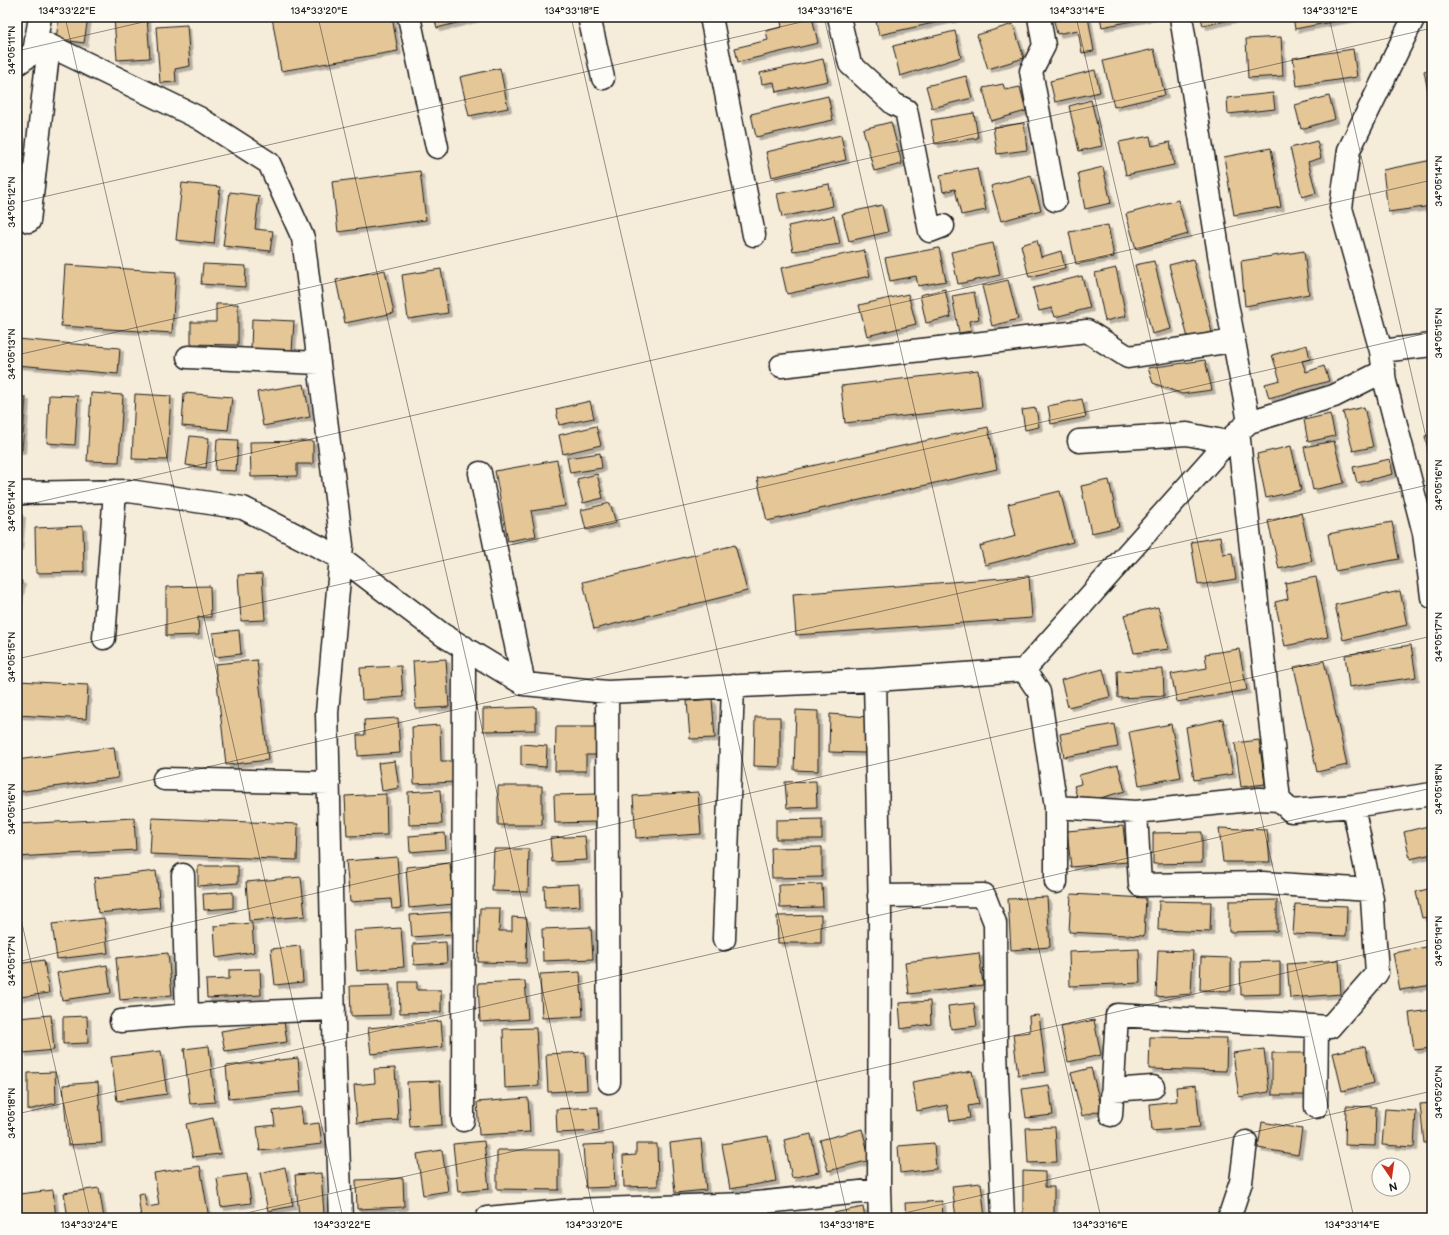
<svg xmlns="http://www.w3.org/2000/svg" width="1449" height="1235" font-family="'Balsamiq Sans',sans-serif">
<defs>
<filter id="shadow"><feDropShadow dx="3.5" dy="3.5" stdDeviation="0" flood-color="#0004"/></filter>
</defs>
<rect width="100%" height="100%" fill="#f6ecda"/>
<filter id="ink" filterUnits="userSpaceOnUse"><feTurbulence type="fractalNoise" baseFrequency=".025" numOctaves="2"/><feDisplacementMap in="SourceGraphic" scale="8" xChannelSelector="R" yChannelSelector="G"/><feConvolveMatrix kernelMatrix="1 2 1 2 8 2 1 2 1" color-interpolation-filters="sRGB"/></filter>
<g filter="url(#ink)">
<path fill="#e4c697" stroke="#1c1c1c" filter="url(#shadow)" d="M59 17H88L84 43 56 39Z
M114 17H147L150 58 117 60Z
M272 17H392L398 51 281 71Z
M434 17H480L437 28Z
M780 17H812L818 43 738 62 735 48 768 40 766 31 782 27Z
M875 17H956V18L879 35Z
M1053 17H1088L1094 51 1082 53 1078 30 1057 34Z
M1100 17H1152L1102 27Z
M1201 17H1241L1203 26Z
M1293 17H1357L1295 29Z
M1013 24 1024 58 988 69 977 35Z
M187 25 190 66 175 69 176 82 160 83 156 27Z
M955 31 961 57 900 76 893 46Z
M1281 37 1283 76 1248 78 1246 39Z
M1154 49 1165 95 1114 107 1103 61Z
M1353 49 1357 77 1297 86 1293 58Z
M823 59 828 81 776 92 774 82 762 84 760 73Z
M500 68 508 108 469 116 460 77Z
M1432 69V112L1424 71Z
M1095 70 1100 92 1055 102 1050 81Z
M966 76 972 98 932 108 926 86Z
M1003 84 1005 90 1020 87 1026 111 991 121 983 88Z
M1273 93 1275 109 1228 114 1227 98Z
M828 96 833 120 756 137 751 114Z
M1329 96 1335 119 1301 129 1295 105Z
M1091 100 1102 146 1079 151 1069 106Z
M974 113 978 138 935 144 931 120Z
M891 122 902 164 874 171 863 129Z
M1024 123 1027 150 997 154 993 127Z
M841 135 846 160 772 177 766 152Z
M1150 136 1152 146 1170 142 1174 165 1126 175 1119 142Z
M1317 141 1321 158 1308 162 1316 193 1302 197 1290 148Z
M1271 148 1281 207 1234 215 1224 157Z
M1432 160V206L1388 212 1383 170Z
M1103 167 1111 203 1085 209 1078 173Z
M977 168 986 210 961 215 955 189 943 192 940 175Z
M420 171 426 220 338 232 332 182Z
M1031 175 1041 210 1001 221 991 186Z
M182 183 220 187 214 244 176 240Z
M829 184 833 206 782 217 777 194Z
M230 192 259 196 255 229 273 231 270 251 223 246Z
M1178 200 1188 234 1136 249 1126 214Z
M882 205 888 232 849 241 842 214Z
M834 216 840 244 793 251 788 226Z
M1108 225 1114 257 1076 264 1069 232Z
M1037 240 1041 257 1061 251 1065 268 1029 277 1021 245Z
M993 243 1000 275 958 284 951 252Z
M939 248 946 281 918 286 916 276 890 281 885 258Z
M864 250 870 276 787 294 781 268Z
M1304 251 1309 294 1245 306 1241 261Z
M1193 259 1212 332 1188 338 1169 265Z
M1154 261 1171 329 1152 334 1135 265Z
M203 264 246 266 245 287 201 284Z
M65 265 176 272 172 333 61 326Z
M1116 268 1126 316 1105 321 1095 273Z
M441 269 448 313 408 319 402 275Z
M385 270 394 313 345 323 336 280Z
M1082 276 1090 308 1055 317 1052 308 1039 311 1033 288Z
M1008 280 1018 319 992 326 982 286Z
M945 289 951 317 926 323 920 295Z
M974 292 979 319 969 321 971 331 959 333 952 296Z
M908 294 916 324 867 336 859 305Z
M216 304H238V345L191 344V322H216Z
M252 319 294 321 292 352 251 350Z
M17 339 120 348 118 374 17 365Z
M1307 345 1310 359 1302 361 1306 372 1324 366 1329 381 1269 398 1265 384 1280 380 1272 355Z
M1205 360 1212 390 1182 394 1153 383 1148 368Z
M978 370 982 407 845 423 841 386Z
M304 384 310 417 263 426 257 392Z
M91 393 123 395 119 462 87 461Z
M184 393 232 397 228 430 182 426Z
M135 394 171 396 167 460 132 459Z
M49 395 78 396 75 445 47 443Z
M17 397H26L22 450H17Z
M1082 399 1086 417 1051 424 1048 406Z
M590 401 594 418 559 425 556 409Z
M1364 407 1373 447 1353 451 1343 412Z
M1036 408 1039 427 1025 430 1022 410Z
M1330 414 1335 436 1308 442 1304 420Z
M596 426 601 445 563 454 559 435Z
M988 427 997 469 767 521 757 478Z
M1432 435V469L1425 436Z
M190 436 209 438 206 468 186 465Z
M217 439 238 440 236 471 215 470Z
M313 441V464H297V476L251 477 250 442Z
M1334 441 1344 483 1313 490 1304 447Z
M1291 446 1301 490 1266 498 1257 454Z
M600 453 602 468 570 473 567 458Z
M1390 459 1393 474 1357 483 1353 467Z
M557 460 565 506 531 511 536 536 508 541 495 471Z
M597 474 603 498 583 503 577 479Z
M1109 480 1119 527 1091 533 1081 486Z
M1060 491 1073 542 985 565 980 546 1016 536 1008 504Z
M610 503 616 523 586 530 581 510Z
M17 513 22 514 19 547 17 546Z
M1301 513 1312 561 1279 569 1268 521Z
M1392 522 1399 559 1335 571 1328 534Z
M83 526 84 572 36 573 35 528Z
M1220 537 1223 554 1232 553 1236 579 1198 585 1191 542Z
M735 545 747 591 594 629 583 582Z
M262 574 265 620 241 621 238 575Z
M1029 576 1032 618 796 635 793 594Z
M1316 577 1328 637 1285 646 1275 602 1288 599 1285 583Z
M17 580 22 581 17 610Z
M210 586 211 617H198L199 635 166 636V587Z
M1400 591 1407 625 1343 640 1335 605Z
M1158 607 1169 649 1134 653 1124 615Z
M239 630 241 654 215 657 213 633Z
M1411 645 1416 677 1349 687 1345 655Z
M1239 649 1247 690 1177 702 1171 674 1207 668 1205 654Z
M446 659 449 707 416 709 413 661Z
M257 660 268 760 226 765 215 664Z
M1324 661 1347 765 1317 772 1294 667Z
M401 666 403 697 362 700 360 668Z
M1103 669 1110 697 1068 707 1061 680Z
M1163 669 1164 696 1118 698 1117 671Z
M19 681 88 685 86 719 17 715Z
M712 699 715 738 690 739 687 701Z
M536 707V730L483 731V709Z
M796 710 818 711V771L794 770Z
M830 714 868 717 865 753 829 752Z
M755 717H780V767L754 766Z
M398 718 400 753 358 756 357 735H365L364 720Z
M1223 719 1233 774 1194 780 1186 727Z
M1114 724 1118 747 1064 757 1060 734Z
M1171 724 1181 777 1139 785 1129 732Z
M440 725 441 761H454L455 782 414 784 412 727Z
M556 727H598V755H586V771H555Z
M1259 740 1265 784 1241 787 1235 743Z
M521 744 547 746 546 767 521 765Z
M114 747 118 778 17 792V760Z
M395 761 399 788 382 791 378 763Z
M1118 765 1125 791 1079 804 1074 786 1081 784 1079 775Z
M816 781 817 807 787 808 785 782Z
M498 786H542V825H498Z
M440 790 442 824 409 825 408 792Z
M698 792 701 834 636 838 633 796Z
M386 794 387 835 347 836 345 796Z
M597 794V822L555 823 554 795Z
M134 818 136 850 17 857V824Z
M152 818 298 824 297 860 150 854Z
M822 819V839H776V820Z
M1432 825V854L1410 859 1404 832Z
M1123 826 1127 862 1071 867 1067 831Z
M1219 828 1267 830 1270 862H1223Z
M1202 832V863L1153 864V833Z
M445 833 446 849 410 852 409 836Z
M585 836 587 860 552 862 550 838Z
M822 847V877L772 878 771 848Z
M494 849H529L528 892 492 891Z
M397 857 401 908 392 909 391 899 350 902 346 861Z
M450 863 454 904 409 908 406 867Z
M198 866H238V883L198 886Z
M156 871 160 907 98 913 94 878Z
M301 877 305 916 249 921 246 882Z
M579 884 580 906 545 908 544 886Z
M822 884 823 907 780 908 779 885Z
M1432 888V916L1422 918 1416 892Z
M233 892V908L204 910 203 894Z
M1071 894 1146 898 1144 936 1069 932Z
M1047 897 1050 947 1011 950 1008 899Z
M1277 900V931L1229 932V901Z
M1159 901 1211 902 1210 932 1158 930Z
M1295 904 1347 906 1346 936 1293 934Z
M480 908H500L499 931H512V917L527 918 526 963 478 962Z
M451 912 452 934 412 937 410 915Z
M821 915V943H778L777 916Z
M104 918 108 953 57 959 52 924Z
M252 923 254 952 216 958 214 926Z
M591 927 593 959 543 961 542 929Z
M401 928 404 967 357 971 354 931Z
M446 942 447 963 414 965 413 944Z
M300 946 303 982 275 985 271 949Z
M1432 946V985L1400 990 1393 953Z
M1139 949 1140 983 1070 986 1069 952Z
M1158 950 1193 951 1191 994 1156 997Z
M168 953 172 995 120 1000 116 958Z
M979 953 983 985 909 994 905 962Z
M1201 957 1231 958V991L1200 990Z
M44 960 49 993 20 997 17 977V964Z
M1339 960 1341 994 1290 998 1287 964Z
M1280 961V994L1241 995 1240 962Z
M107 965 111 993 62 1000 57 973Z
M260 969 261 995 207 998 206 980 229 979V970Z
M580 972 583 1016 542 1018 540 974Z
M525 981 528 1019 480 1022 478 983Z
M399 982H417V990H441V1012L400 1013Z
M390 985V1015L351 1016 350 986Z
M930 1001 931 1024 901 1029 899 1003Z
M974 1003 977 1026 951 1029 948 1006Z
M1431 1010 1432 1048 1414 1050 1409 1013Z
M51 1015 54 1050 23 1053 19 1018Z
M1039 1015 1046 1072 1018 1075 1013 1034 1030 1032 1029 1016Z
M87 1016 88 1043 63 1044V1017Z
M1094 1020 1101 1055 1068 1062 1061 1027Z
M284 1021 287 1042 225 1051 221 1031Z
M441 1021 443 1047 371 1054 368 1028Z
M536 1028 539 1086 505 1088 503 1029Z
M1150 1037 1227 1038 1226 1071 1149 1069Z
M209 1046 215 1102 190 1104 184 1049Z
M1365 1046 1374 1083 1342 1091 1333 1053Z
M1264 1049 1269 1092 1239 1097 1233 1053Z
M161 1051 167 1094 117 1101 111 1057Z
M585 1052 587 1090 548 1092 546 1054Z
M1272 1053H1306V1095H1272Z
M298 1058 301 1092 229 1099 226 1066Z
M395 1068 398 1120 357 1123 354 1085 375 1083 374 1069Z
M1091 1068 1102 1110 1082 1116 1071 1073Z
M972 1071 979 1104 968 1106 970 1118 950 1121 947 1105 917 1111 912 1082Z
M55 1072 56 1103 28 1110V1073Z
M440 1081 442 1125 410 1127 407 1082Z
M98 1082 102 1143 68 1145 63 1085Z
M1049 1085 1053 1115 1026 1118 1022 1089Z
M1196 1085 1200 1127 1152 1131 1150 1104 1177 1101 1176 1087Z
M528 1098 530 1132 479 1135 477 1102Z
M1432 1103V1142L1424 1143 1420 1104Z
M1346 1106 1376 1107 1375 1146 1345 1145Z
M301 1107 303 1125 319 1123 322 1144 260 1151 257 1127 275 1125 273 1111Z
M598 1107 599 1131 557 1133 556 1109Z
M1385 1109 1416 1111 1414 1147 1382 1145Z
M213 1118 220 1154 193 1157 186 1124Z
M1262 1122 1302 1129 1298 1155 1258 1148Z
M1055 1127 1057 1162 1028 1163 1026 1128Z
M862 1129 870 1160 828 1171 820 1140Z
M811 1134 819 1172 792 1178 784 1140Z
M768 1136 776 1181 730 1189 722 1144Z
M701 1139 706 1190 675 1193 670 1143Z
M484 1141 489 1189 458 1192 453 1144Z
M934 1143 936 1169 900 1173 898 1146Z
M613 1144 615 1187 586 1188 583 1145Z
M636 1144H657L658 1186 624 1187 623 1156 636 1155Z
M442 1150 448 1191 423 1195 417 1154Z
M497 1150H559V1190L497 1189Z
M200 1166 209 1218H141L138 1194 144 1193 147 1207 159 1205 154 1173Z
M285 1167 293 1206 268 1211 260 1173Z
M1023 1171 1045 1172V1187H1054V1218H1023Z
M321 1173 324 1214 299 1216 295 1175Z
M247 1174 251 1203 221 1207 217 1178Z
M403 1178 404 1207 357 1209 356 1180Z
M981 1183 985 1218H956L952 1186Z
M99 1188 104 1218H68L64 1193Z
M53 1190 56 1218H22L19 1194Z
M942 1201 943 1218H906L905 1203Z
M863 1207 865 1218H835L834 1213Z
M1303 1213 1322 1218H1301Z
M827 1214 828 1218H808Z"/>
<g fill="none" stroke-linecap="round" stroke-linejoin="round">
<defs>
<path id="minor" d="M409 17 437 147
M589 17 603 78
M711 17 754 235
M839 17 850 64 894 104 906 110 930 231 943 226
M1039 17 1044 46 1031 71 1055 200
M1414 17 1349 150 1341 208 1381 351 1385 382 1424 533 1432 597
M36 39 199 118 269 163 303 238 342 545 327 713 335 1068 341 1218
M17 64 34 52 40 17
M29 221 49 45
M1381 351 1432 345
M188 357 319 363
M781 366 1087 331 1128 357 1233 341
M1249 422 1334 396 1384 371
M1238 431 1279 800
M1079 441 1187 434 1227 442
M480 473 524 684
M17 493 129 491 243 508 341 558 443 635 524 684 607 692 875 680 1024 670 1227 442 1249 422 1227 304 1181 17
M104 638 115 491
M1024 670 1039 692 1056 807V882
M607 692 609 1082
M164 779 329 783
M1056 807 1136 812 1259 799 1279 800 1291 811 1353 806 1432 794
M1136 812 1140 885 1263 883 1370 890
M183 875 187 1015
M879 896 984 895 995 923 996 1052 1003 1218
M724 939 733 686
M121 1021 187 1015 334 1009
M1113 1090 1153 1087
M1316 1107 1317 1027
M1111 1115 1117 1015 1330 1027 1377 973 1372 899 1353 806
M463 1120 464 647
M879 1190 880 1218
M487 1218 573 1210 747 1204 879 1190 880 915 875 680
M1229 1218 1241 1182 1246 1142"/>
</defs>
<use href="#minor" stroke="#1c1c1c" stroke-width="25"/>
<use href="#minor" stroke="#fdfcf7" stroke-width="22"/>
</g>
</g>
<path fill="none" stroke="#1c1c1c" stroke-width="1" stroke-opacity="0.45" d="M65 17 343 1218M318 17 595 1218M571 17 848 1218M824 17 1101 1218M1076 17 1354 1218M1329 17 1432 463M17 51 165 17M17 203 823 17M17 355 1432 28M17 507 1432 180M17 659 1432 332M17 811 1432 484M17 902 90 1218M17 962 1432 636M17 1114 1432 788M225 1218 1432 939M883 1218 1432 1091"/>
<rect width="1449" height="1235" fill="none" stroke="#fdfcf7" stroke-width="44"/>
<g transform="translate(1391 1177) rotate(167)"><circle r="19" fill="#fdfcf7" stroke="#a3a29f"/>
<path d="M0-3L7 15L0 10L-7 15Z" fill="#c8321e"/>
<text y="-6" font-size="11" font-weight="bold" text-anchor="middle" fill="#1c1c1c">N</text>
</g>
<rect x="22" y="22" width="1405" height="1191" fill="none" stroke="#1c1c1c" stroke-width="1.5"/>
<g font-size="10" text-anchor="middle" fill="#1c1c1c">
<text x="67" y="14">134°33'22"E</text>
<text x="319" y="14">134°33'20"E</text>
<text x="572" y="14">134°33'18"E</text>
<text x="825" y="14">134°33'16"E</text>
<text x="1077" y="14">134°33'14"E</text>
<text x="1330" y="14">134°33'12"E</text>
<text transform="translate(11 50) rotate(-90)" y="4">34°05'11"N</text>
<text transform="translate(1438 181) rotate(-90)" y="4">34°05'14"N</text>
<text transform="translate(11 202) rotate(-90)" y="4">34°05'12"N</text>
<text transform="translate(1438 333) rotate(-90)" y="4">34°05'15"N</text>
<text transform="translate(11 354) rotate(-90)" y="4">34°05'13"N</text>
<text transform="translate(1438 485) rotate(-90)" y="4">34°05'16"N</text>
<text transform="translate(11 506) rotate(-90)" y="4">34°05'14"N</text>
<text transform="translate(1438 637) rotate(-90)" y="4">34°05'17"N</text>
<text transform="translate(11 657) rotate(-90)" y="4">34°05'15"N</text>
<text transform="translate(1438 789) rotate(-90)" y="4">34°05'18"N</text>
<text transform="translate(11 809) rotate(-90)" y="4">34°05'16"N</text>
<text transform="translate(1438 941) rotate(-90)" y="4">34°05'19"N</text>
<text transform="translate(11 961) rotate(-90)" y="4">34°05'17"N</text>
<text transform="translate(1438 1092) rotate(-90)" y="4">34°05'20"N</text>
<text transform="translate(11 1113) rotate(-90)" y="4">34°05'18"N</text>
<text x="89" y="1228">134°33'24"E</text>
<text x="342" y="1228">134°33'22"E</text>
<text x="594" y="1228">134°33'20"E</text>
<text x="847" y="1228">134°33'18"E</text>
<text x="1100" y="1228">134°33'16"E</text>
<text x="1352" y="1228">134°33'14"E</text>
</g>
</svg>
